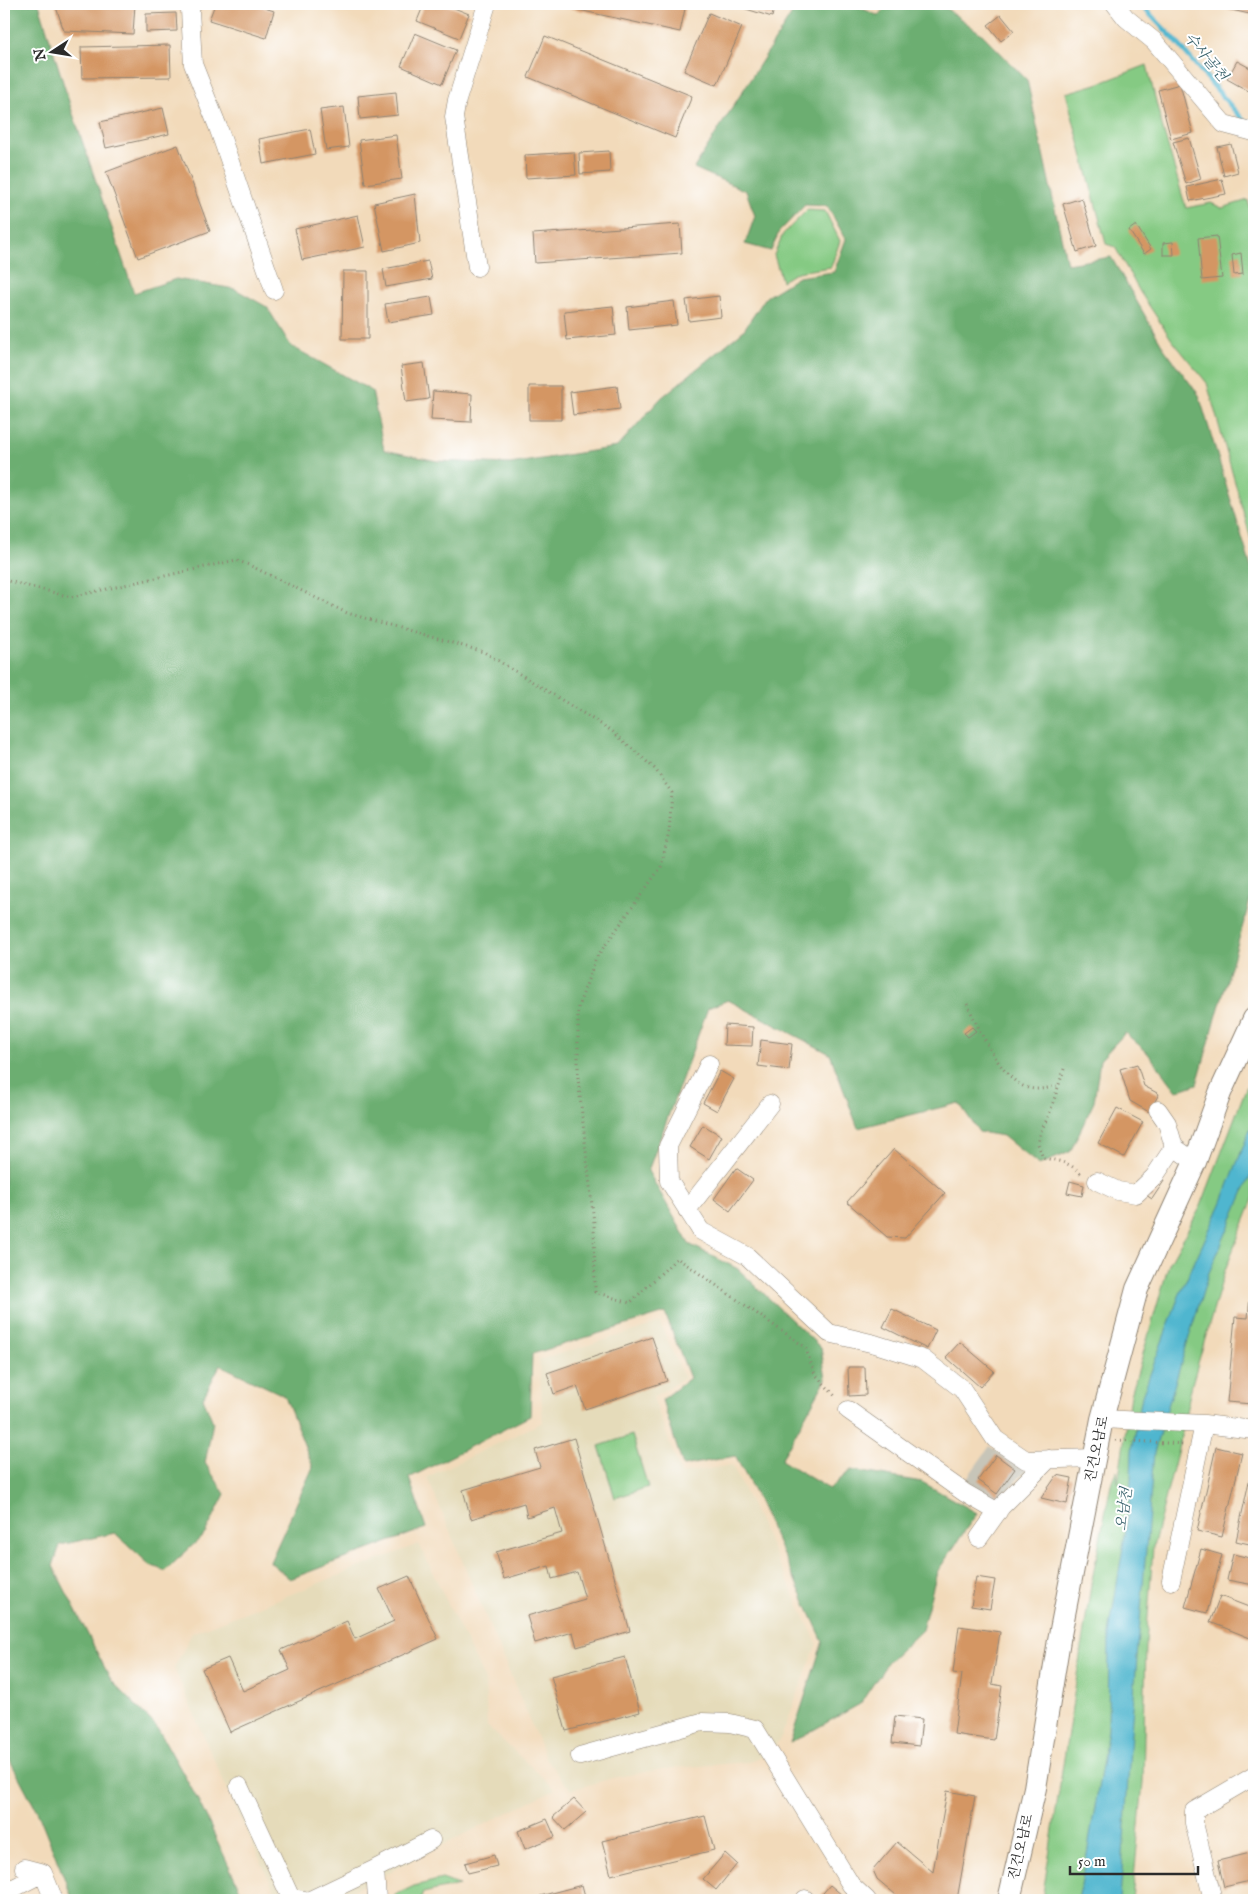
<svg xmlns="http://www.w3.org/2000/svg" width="1258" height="1904" font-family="'IM FELL English','Noto Serif KR',serif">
<rect width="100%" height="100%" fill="#fff"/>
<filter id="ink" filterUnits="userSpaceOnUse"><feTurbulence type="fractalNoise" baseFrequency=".02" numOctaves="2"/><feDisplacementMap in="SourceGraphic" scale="10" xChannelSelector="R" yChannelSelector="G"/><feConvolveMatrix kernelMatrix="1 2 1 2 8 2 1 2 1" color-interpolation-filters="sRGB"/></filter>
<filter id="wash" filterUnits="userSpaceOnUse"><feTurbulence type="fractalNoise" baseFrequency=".0096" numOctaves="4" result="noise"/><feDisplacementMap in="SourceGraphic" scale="20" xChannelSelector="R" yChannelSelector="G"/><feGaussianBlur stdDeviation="1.12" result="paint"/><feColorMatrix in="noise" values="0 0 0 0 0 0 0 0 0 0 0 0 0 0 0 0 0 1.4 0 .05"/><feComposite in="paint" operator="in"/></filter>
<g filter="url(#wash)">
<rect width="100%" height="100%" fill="#f2daba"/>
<path fill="#e5dbba" d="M660 1323 684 1378 653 1397 681 1474 732 1465 817 1643 782 1735 771 1753 749 1762 662 1769 612 1778 571 1790 546 1759 427 1477 543 1422 539 1360Z
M419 1544 485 1680 487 1726 555 1789 334 1900H279L229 1794 174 1668 192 1633Z"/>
<path fill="#c7c5b8" d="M990 1446 1008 1458 1028 1469 997 1501 964 1482Z"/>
<path fill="#85ca83" stroke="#587a57" d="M1147 65 1162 126 1186 208 1211 203 1222 208 1248 200 1254 226V550L1207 383 1172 340 1140 292 1115 247 1106 244 1066 93 1103 82Z
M807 210 825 211 840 241 831 267 797 272 782 281 774 255 783 234Z
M1254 1077V1197L1225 1270 1192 1384 1178 1449 1153 1547 1146 1644 1143 1782 1132 1900H1042L1091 1585 1111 1484 1117 1470 1118 1483 1131 1395 1169 1264 1201 1206 1246 1088Z
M632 1435 648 1487 615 1498 599 1446Z
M442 1879 459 1885 423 1893 420 1900H395V1895L414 1886Z"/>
<path fill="#6cae71" stroke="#4c6c4e" d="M4 4H39L71 108 134 293 176 279 235 289 267 307 291 346 372 391 384 450 437 461 510 464 617 447 661 398 743 331 766 297 798 277 834 272 846 239 827 206 805 205 779 232 771 251 745 244 755 216 746 191 694 168 798 4H852L879 16 887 4H940L983 35 1027 80 1067 264 1111 257 1165 350 1199 395 1254 577V887L1197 1084 1177 1091 1146 1051 1125 1033 1100 1060 1094 1102 1070 1152 1039 1165 1003 1136 979 1132 959 1103 858 1128 830 1054 728 1000 708 1008 648 1171 689 1244 738 1269 821 1348 826 1379 781 1460 829 1489 851 1470 922 1482 977 1513 937 1572 922 1630 888 1662 860 1704 790 1743 823 1641 752 1487 735 1456 683 1466 662 1400 690 1378 665 1313 532 1354 530 1416 409 1478 426 1528 290 1579 270 1562 313 1467 285 1396 220 1365 203 1398 213 1422 205 1463 225 1494 205 1534 165 1571 150 1565 115 1533 60 1545 53 1566 111 1680 157 1727 199 1802 245 1900H73L39 1815 4 1749Z"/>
<path fill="#50b6cf" stroke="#3e707d" d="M1254 1119V1168L1208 1275 1154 1452 1132 1719 1120 1900H1078L1086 1860 1108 1730 1109 1634 1130 1503 1132 1450 1142 1396 1179 1296 1221 1204Z"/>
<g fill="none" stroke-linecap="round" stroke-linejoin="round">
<path stroke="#50b6cf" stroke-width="5" d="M1140 4 1174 39 1235 111 1244 121 1254 123"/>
</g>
<g id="blocks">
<path fill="#d49663" d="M55 4H135L133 34 64 31Z
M215 4H253L274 11 266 38 209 20Z
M424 4H444L469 14 459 38 417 21Z
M551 4H686L680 32Z
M730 4H775L772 17Z
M1228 4H1254V15L1227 9Z
M176 13 177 31 146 32V14Z
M709 13 742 27 717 85 684 71Z
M1001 15 1014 31 1001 41 988 25Z
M415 33 456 50 442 84 401 66Z
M545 36 692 96 675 138 528 77Z
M170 45 171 77 82 78 81 47Z
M1237 61 1254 70V88L1252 93 1227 79Z
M1180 84 1193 133 1171 139 1158 90Z
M396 92 398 115 360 119 358 96Z
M344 107 349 147 326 150 320 110Z
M163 108 169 134 106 148 100 122Z
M310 129 315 154 263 164 259 139Z
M396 135 402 179 365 184 359 140Z
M1189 138 1201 179 1186 184 1173 142Z
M1231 144 1238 172 1224 176 1217 147Z
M178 145 210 231 138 258 106 172Z
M609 151 610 172 580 174 579 153Z
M574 152 576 175 526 178 525 155Z
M1222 179 1226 194 1190 201 1187 187Z
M415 194 420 243 384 251 374 203Z
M1082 198 1096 246 1077 252 1063 204Z
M358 215 365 247 302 260 295 229Z
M680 224 682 253 535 263 533 234Z
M1136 225 1151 249 1144 254 1129 230Z
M1217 236 1222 278 1202 280 1198 238Z
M1173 242 1174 255H1163V243Z
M1241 253 1243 274 1234 275 1232 255Z
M428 261 432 279 386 287 383 269Z
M343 271H368V339H342Z
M719 296 721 317 689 321 686 300Z
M431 297 434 315 388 322 385 304Z
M674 301 677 325 629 330 627 307Z
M613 306 616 335 567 340 564 311Z
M424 363 429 399 406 402 401 366Z
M529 386H561V420H529Z
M617 386 620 409 573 415 570 392Z
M433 391 472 394 471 422 431 420Z
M725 1025 753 1027 752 1046 724 1045Z
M972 1027 976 1031 968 1037 964 1033Z
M761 1040 792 1044 789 1070 758 1066Z
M1137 1064 1144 1086 1159 1094 1149 1112 1130 1101 1120 1069Z
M720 1071 734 1079 717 1111 703 1103Z
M1117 1108 1143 1122 1124 1157 1098 1143Z
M703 1125 722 1136 709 1159 690 1147Z
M894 1149 945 1193 905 1238 887 1237 847 1202Z
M736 1168 753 1180 730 1211 714 1199Z
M1158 1177 1164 1181 1152 1199 1146 1195Z
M1070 1181 1084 1185 1082 1196 1067 1193Z
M1253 1264H1254V1383L1252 1404 1227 1402 1235 1317 1248 1318Z
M892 1309 936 1330 927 1349 883 1327Z
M652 1337 667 1381 585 1409 577 1386 554 1394 547 1373Z
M960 1342 994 1371 980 1387 946 1357Z
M848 1367H865L866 1395 849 1396Z
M574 1438 630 1631 577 1647 573 1632 535 1643 527 1616 585 1599 577 1572 552 1579 549 1566 504 1579 496 1552 562 1533 555 1508 527 1517 524 1503 471 1519 463 1490 540 1467 535 1450Z
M1216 1447 1242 1453 1222 1537 1197 1531Z
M996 1455 1015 1469 997 1494 978 1480Z
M1253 1463H1254V1545L1236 1541Z
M1057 1475 1072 1478 1067 1504 1041 1498Z
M1201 1549 1222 1555 1207 1613 1185 1607Z
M1233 1554 1254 1559V1585L1227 1580Z
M409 1576 438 1639 230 1732 202 1669 228 1658 243 1691 290 1670 281 1650 347 1621 355 1639 394 1621 379 1589Z
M976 1577 995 1580 990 1609 971 1606Z
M1220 1596 1254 1609V1627L1250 1638 1210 1622Z
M959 1626 1000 1632 992 1684 1002 1686 994 1740 954 1734 962 1674 953 1673Z
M625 1657 640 1712 566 1731 551 1676Z
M895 1716 922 1719 919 1746 892 1743Z
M947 1791 975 1796 957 1900H902L877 1879 873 1870 897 1842 933 1872Z
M574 1799 586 1812 565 1830 553 1817Z
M705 1816 714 1850 611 1875 602 1841Z
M547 1819 555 1837 525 1849 518 1831Z
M1254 1852V1880L1224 1887 1218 1861Z
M725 1853 737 1864 716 1890 703 1879Z
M494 1855 497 1866 468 1873 465 1863Z
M582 1885 586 1900H542L540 1896Z
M830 1885 848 1900H817Z"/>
</g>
</g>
<g filter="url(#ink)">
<use href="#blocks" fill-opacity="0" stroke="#8e8272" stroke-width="1"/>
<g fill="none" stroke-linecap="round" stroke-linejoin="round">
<defs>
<path id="minor" d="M192 4 190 10 193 64 218 127 274 290
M1115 4 1126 18 1154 41 1224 124 1254 132
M477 267 454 117 457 100 487 4
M709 1064 668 1146 669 1181 701 1231 747 1256 829 1333 875 1344 923 1359 962 1389 995 1439 1026 1460 1095 1458
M1158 1110 1167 1123 1174 1147 1195 1162
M1097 1181 1118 1191 1136 1194 1154 1177 1174 1147
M687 1210 770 1104
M848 1410 965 1493 998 1512
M1102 1419 1204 1424 1254 1430
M979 1538 1001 1507 1049 1459
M1171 1581 1204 1424
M580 1756 702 1722 730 1723 755 1729 851 1885 867 1900
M239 1786 291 1898 304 1900
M24 1868 43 1873 54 1900
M375 1869 431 1840
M4 1893 43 1873
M310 1900 375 1869 377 1900
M805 1900V1899
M1213 1900 1194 1823V1811L1254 1776"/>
<path id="major" d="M1009 1900 1035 1788 1059 1640 1102 1419 1137 1289 1195 1162 1220 1093 1254 1019"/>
</defs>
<use href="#minor" stroke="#8e8272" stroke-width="19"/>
<use href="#major" stroke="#8e8272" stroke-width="24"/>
<path stroke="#8e8272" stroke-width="3" stroke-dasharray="1 4" stroke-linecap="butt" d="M4 580 71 597 236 560 249 565 347 613 484 652 612 731 655 769 672 793 669 832 661 867 596 958 578 1007V1078L594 1223 595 1292 630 1303 677 1258 805 1347 815 1374 837 1398
M967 1004C978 1026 999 1075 1023 1086 1034 1091 1045 1089 1057 1086
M1064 1069 1049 1115 1041 1131 1038 1144 1043 1158C1060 1161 1070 1162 1082 1175
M1116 1440 1184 1444"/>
<use href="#minor" stroke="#fff" stroke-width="18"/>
<use href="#major" stroke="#fff" stroke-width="22"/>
</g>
</g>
<g text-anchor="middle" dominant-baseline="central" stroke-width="4" stroke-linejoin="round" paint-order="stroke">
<g font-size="14" fill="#2b2b2b" stroke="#fff">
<text transform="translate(1097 1449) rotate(-78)">진건오남로</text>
<text transform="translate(1021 1847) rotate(-77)">진건오남로</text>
</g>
<g font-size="15" font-style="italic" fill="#3a636d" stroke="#fff">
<text transform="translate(1206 57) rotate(50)">수사골천</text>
<text transform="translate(1124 1509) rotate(-82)">오남천</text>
</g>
</g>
<rect width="1258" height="1904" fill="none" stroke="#fff" stroke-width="20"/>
<g transform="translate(52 52) rotate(258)" stroke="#ffffff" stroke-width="4" paint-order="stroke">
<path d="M0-4L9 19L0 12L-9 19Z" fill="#2b2b2b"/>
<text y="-8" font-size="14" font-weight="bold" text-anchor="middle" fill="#2b2b2b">N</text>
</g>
<path d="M1070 1866v8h128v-8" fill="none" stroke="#2b2b2b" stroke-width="2.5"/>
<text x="1078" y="1866" font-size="15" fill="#2b2b2b" stroke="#ffffff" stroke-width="4" paint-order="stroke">50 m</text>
</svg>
